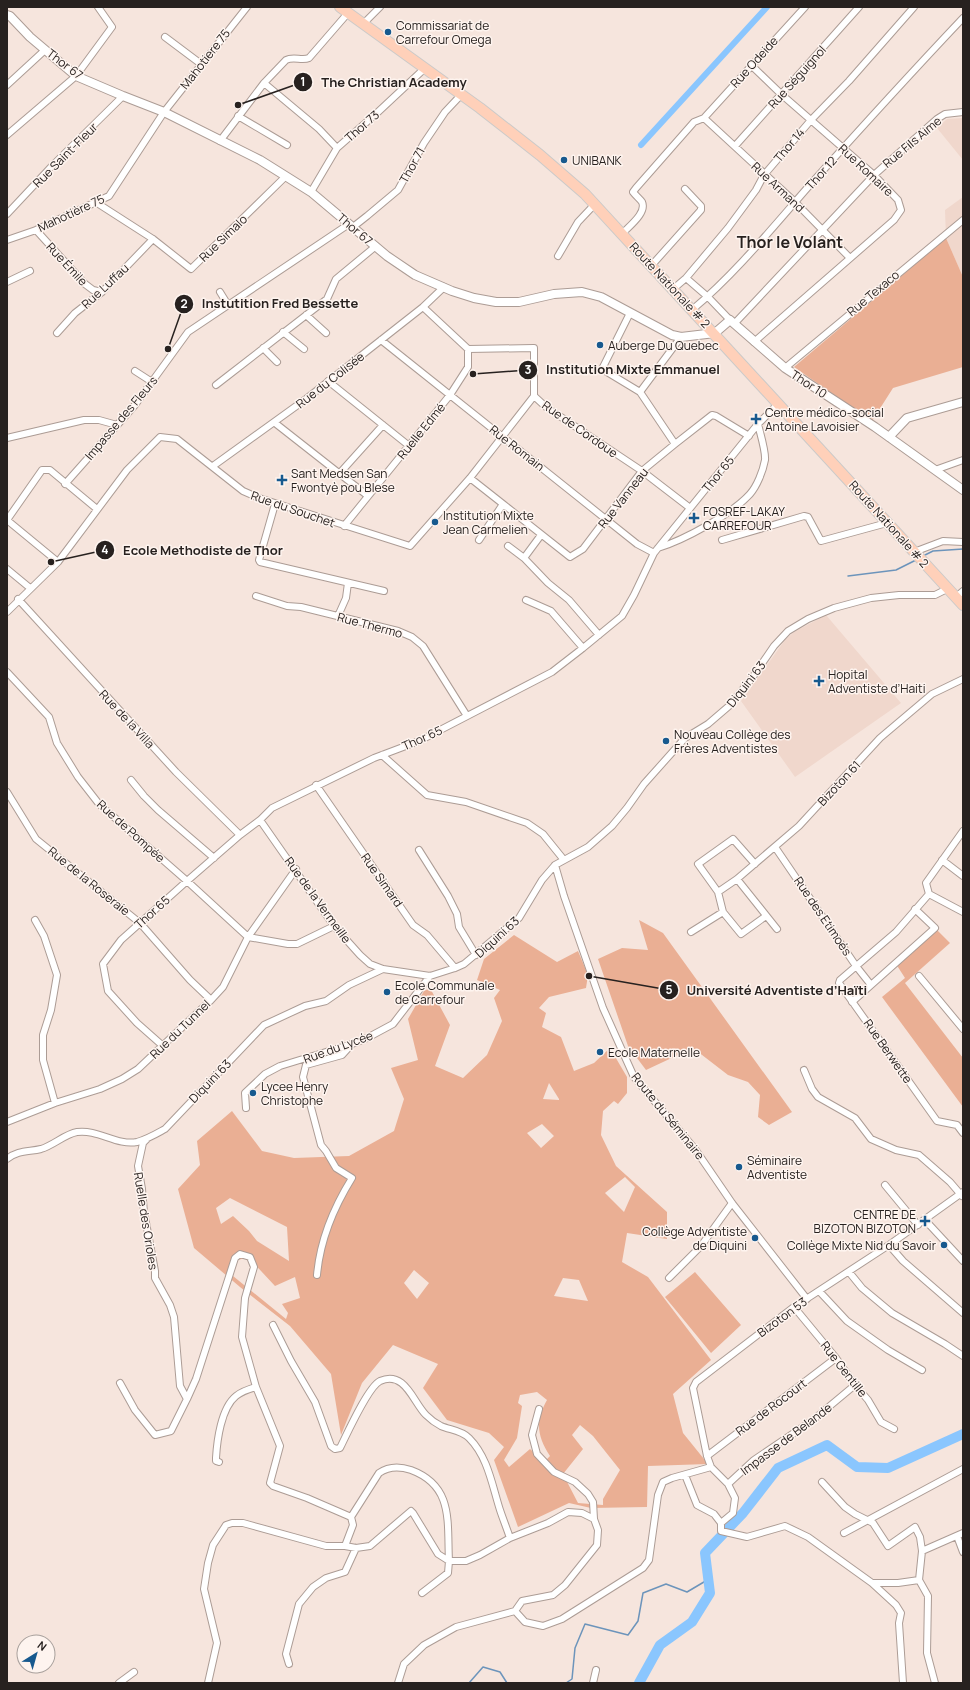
<svg xmlns="http://www.w3.org/2000/svg" width="970" height="1690" font-family="Manrope,sans-serif">
<rect width="100%" height="100%" fill="#f6e5dd"/>
<path fill="#f0d7cc" d="M963 118V160L937 128 947 119Z
M963 197V277L946 238 945 210Z
M826 615 901 703 795 777 741 701 785 640 794 632Z"/>
<path fill="#eaaf94" fill-rule="evenodd" d="M946 238 963 277V367L893 388 872 421 794 367Z
M639 920 663 933 792 1112 769 1125 758 1117 760 1095 748 1082 728 1075 693 1048 646 1070 628 1046 598 959 622 948 648 950Z
M937 930 950 943 905 983 963 1058V1107L882 997 905 978 896 964Z
M514 935 557 962 578 951 588 975 586 988 549 997 539 1008 546 1013 542 1027 561 1037 574 1071 594 1063 610 1048 627 1077V1093L618 1104 614 1101 603 1111 601 1135 616 1166 667 1212V1239L627 1233 622 1262 648 1277 711 1360 673 1394 683 1433 708 1464 648 1466 647 1507 591 1508 569 1503 518 1527 494 1460 504 1447 489 1433 447 1420 423 1388 438 1364 393 1345 362 1383 341 1435 331 1374 290 1326 240 1287 194 1248 178 1189 200 1165 197 1141 232 1111 262 1151 294 1158 349 1156 394 1131 404 1099 391 1068 418 1060 408 1019 424 991 430 988 450 1025 435 1066 463 1078 487 1055 502 1021 494 998 500 990 477 980 484 959ZM549 1083 559 1099V1100L543 1099ZM542 1124 554 1136 541 1148 527 1133ZM625 1177 635 1187 624 1212 605 1193ZM230 1198 287 1227 289 1261 257 1241 249 1231 233 1216 221 1224 216 1208ZM248 1257 275 1286 295 1277 300 1298 282 1304 288 1313 286 1319 233 1276 235 1261ZM414 1270 429 1283 417 1299 404 1283ZM563 1278 579 1280 588 1301 554 1296ZM537 1392 547 1400C535 1421 537 1436 550 1456L544 1462 530 1449 509 1467 504 1460 517 1438 522 1406 518 1403 520 1395ZM580 1425 593 1436 620 1470 603 1499V1505L578 1503 563 1474 583 1449 572 1435Z
M695 1272 741 1325 711 1353 665 1297Z"/>
<g fill="none" stroke-linecap="round" stroke-linejoin="round">
<path stroke="#6c94bb" stroke-width="1.5" d="M923 556 933 551 963 549
M848 576 896 570 916 560
M469 1683 483 1667 500 1672 507 1683
M566 1683 572 1679 575 1648 585 1624 628 1635 638 1621 643 1593 666 1584 687 1592 709 1579"/>
<path stroke="#8ac6fe" stroke-width="6" d="M641 145 767 7"/>
<path stroke="#8ac6fe" stroke-width="10" d="M639 1683 660 1645 692 1622 710 1593 705 1553 743 1513 778 1468 827 1445 857 1467 888 1468 963 1434"/>
<defs>
<path id="minor" d="M363 24 380 7
M165 37 201 64
M751 65 781 94 874 175 898 200 901 210 894 220 754 342
M264 83 319 129 337 148
M7 85 45 50
M238 116 287 145
M704 118 795 202 850 258
M7 135 76 76 112 27 98 7
M220 141 264 83 286 60C293 56 302 61 309 58L348 13
M735 146 859 7
M311 192 337 148 378 112 424 69
M97 203 153 239 191 269 286 176
M7 214 52 166 123 96
M353 227 367 216 398 190 424 143 445 112 461 95
M36 230 85 284 93 290 102 292
M622 234C629 226 647 213 642 202 640 199 636 196 633 192L636 188 694 122 704 118 805 7
M7 240 36 230 109 196 164 112 247 7
M558 256 578 222 595 204
M651 266 701 210V206L685 189
M686 278 708 297 730 320
M7 282 30 271
M672 290 686 278 728 228 756 190 764 175 811 120 849 81 914 7
M220 292 228 305
M423 307 468 349 534 348V396L546 407 642 471 690 508
M693 309C735 274 773 227 809 186 860 129 911 73 963 18
M630 313 602 369 640 392 675 444
M306 315 326 333
M734 324 874 175 937 119 945 114 963 112
M283 332 304 349
M57 333 75 313 102 292 153 239
M381 340 637 544 654 553
M263 348 277 362
M785 368 963 220
M135 371 152 382
M328 381 408 445
M216 385 327 299 336 279 376 246
M640 392 681 337
M275 423 368 496
M7 438 84 420H99L117 425
M213 466 306 399 423 307 444 287
M935 470 963 460
M339 474 383 425
M470 478 503 504 479 540
M65 484 135 405 188 332 349 224
M275 504 259 560 260 562 384 591
M503 504 570 557 583 549 642 471 675 444 712 415 716 416 749 436
M7 520 42 470H50L97 509
M7 520 58 562
M344 526 450 395 468 367V349
M722 540 804 516 808 517 821 541 887 523
M508 546 524 558 548 583 569 600 599 635
M658 548C684 540 732 514 750 494 757 486 763 471 765 460 766 452 760 433 758 424
M914 552 943 541 963 542
M524 558 541 535
M7 569 30 588
M256 596 287 606 301 607 398 631 412 637 423 646 467 716
M956 597 963 591
M18 599 176 772 240 835
M526 600 551 611 583 648
M7 612 58 562 127 470 160 437 177 439 243 491 259 498 410 546 470 478 534 396
M338 616 346 598 348 583
M7 672 49 717 57 743 78 777 99 804 187 881 248 937 288 944H297L334 926
M382 755 427 795 466 802 527 823 543 834 564 860
M131 780 144 796 158 810 214 858
M316 785 413 925 427 935 455 968
M7 792 36 839 140 923 190 980 211 1000
M260 820 334 926 360 955 370 964 383 969
M963 831 926 883 929 894 963 912
M775 847 856 966 871 985
M419 850 448 896 457 914 459 927 476 955
M942 860 963 876
M755 864 733 839 698 864 718 892 723 912 741 934 766 916
M555 865 564 896 603 1008 634 1077 695 1149 732 1203 807 1299
M737 879 777 929
M718 892 737 879 799 826 880 738 932 694 963 679
M929 894 896 932 840 980 839 983 937 1121 957 1125 963 1133
M35 920 44 936 57 975 51 1010 43 1035V1060L55 1103
M691 932 723 912
M919 976 963 1029
M852 1002 935 928 915 909
M163 1046 137 1023 108 991 103 964 121 940 187 881 240 835 260 820 272 808 374 758 419 741 552 672 583 648 622 616 634 595 654 553 758 424 779 403
M804 1070 812 1089 818 1097 855 1118 871 1139 896 1150 919 1155 950 1182 962 1196
M246 1108 245 1093 265 1074 280 1066 352 1044 367 1038 393 1024 430 976
M7 1122 55 1103 100 1089 122 1079 138 1069 211 1000 223 987 248 937 296 869
M7 1159C18 1150 29 1152 41 1149 54 1145 65 1134 77 1132 98 1129 117 1146 137 1142 148 1139 156 1134 165 1129L264 1025 305 1006 326 1001 349 985 383 969 430 976 455 968 464 964 519 918 542 880 555 865 588 847 612 826 627 808 644 784 685 738 708 724 729 706 752 678 774 646 788 631 808 619 834 608 871 598 899 595H935L947 589
M885 1185 918 1225
M925 1220 963 1261
M889 1245 903 1261 963 1313
M849 1272 862 1288 892 1313 945 1344 963 1356
M317 1275C320 1241 334 1207 352 1178L336 1168 326 1151 321 1145 303 1077 306 1065 342 1055 352 1044
M669 1278 701 1246 732 1203
M819 1291 847 1321 888 1350 922 1370
M794 1307 836 1358 855 1385 868 1400 881 1422 894 1429
M273 1325 291 1361 315 1402 331 1446 335 1449 340 1448C347 1434 368 1387 380 1381 405 1370 413 1402 426 1415 430 1419 437 1424 441 1426 450 1430 461 1430 469 1438 488 1457 492 1485 500 1510 503 1519 507 1529 510 1538
M120 1383 135 1410 155 1435 171 1431 187 1399 180 1386 174 1317 170 1305 155 1278V1271L144 1212 142 1189 138 1166 143 1143 147 1139
M187 1399 196 1379 235 1258 240 1254 250 1257 254 1267 245 1298 242 1337 256 1387 280 1446 270 1483 273 1486 307 1498 351 1517
M539 1409 532 1435 537 1454 554 1472 575 1482 588 1494 593 1502 594 1519
M707 1456 836 1358
M219 1462 216 1461V1458C217 1441 221 1408 236 1396 241 1392 249 1389 256 1387
M685 1475 697 1505 714 1514 721 1523 733 1513 735 1498 728 1484 754 1460 813 1420 855 1385
M822 1482 845 1507 855 1514 873 1523 888 1546 915 1527 920 1537 922 1551
M728 1484 711 1467 707 1456 693 1388 696 1382 794 1307 889 1245 963 1192
M721 1523V1531L747 1537 785 1526 808 1537 872 1583H898L919 1580
M844 1533 963 1469
M957 1536 963 1552
M345 1546 356 1548 370 1546 411 1511 413 1513 438 1554 449 1561 448 1573 422 1593
M919 1580 928 1596 927 1653 935 1683
M919 1580 922 1551 963 1533
M872 1583 896 1605 901 1613 899 1623 903 1683
M289 1664 286 1654 299 1604 313 1587 326 1578 345 1572 356 1548
M119 1683 134 1672
M208 1683 217 1643 204 1589 208 1563 213 1545 226 1525 232 1523H243L326 1546H345L353 1525 351 1517 379 1473C389 1466 399 1466 411 1470 454 1486 447 1522 449 1561H466L480 1555 510 1538 548 1523 568 1512 582 1513 594 1519 598 1530 597 1545 565 1585 553 1595 522 1601 515 1611 525 1622 543 1626 562 1619 643 1568 649 1560 658 1495 663 1482 672 1478 711 1467
M398 1683 404 1664 424 1645 456 1627 515 1611
M593 1683 596 1670"/>
<path id="tertiary" d="M7 15 10 16 30 37 76 76 123 96 164 112 260 160 311 192 387 256 415 275 452 291 474 298 496 302H519L554 294 582 292 601 297 672 335 681 337 715 333 730 320 785 368 875 427 963 490
M889 437 907 418 963 402"/>
<path id="primary" d="M340 7 480 108 540 155 585 194 963 605"/>
</defs>
<use href="#minor" stroke="#ac9c95" stroke-width="8"/>
<use href="#tertiary" stroke="#ac9c95" stroke-width="10"/>
<use href="#primary" stroke="#cbcac9" stroke-width="12"/>
<use href="#minor" stroke="#fff" stroke-width="6"/>
<use href="#tertiary" stroke="#fff" stroke-width="8"/>
<use href="#primary" stroke="#ffd0b9" stroke-width="10"/>
</g>
<g fill="#17598e" stroke="#fef4ef" stroke-width="1.5">
<circle cx="388" cy="32" r="4"/>
<circle cx="564" cy="160" r="4"/>
<circle cx="600" cy="345" r="4"/>
<path d="M754 413h4v4h4v4h-4v4h-4v-4h-4v-4h4z"/>
<path d="M280 474h4v4h4v4h-4v4h-4v-4h-4v-4h4z"/>
<path d="M692 512h4v4h4v4h-4v4h-4v-4h-4v-4h4z"/>
<circle cx="435" cy="522" r="4"/>
<path d="M817 675h4v4h4v4h-4v4h-4v-4h-4v-4h4z"/>
<circle cx="666" cy="741" r="4"/>
<circle cx="387" cy="992" r="4"/>
<circle cx="600" cy="1052" r="4"/>
<circle cx="253" cy="1093" r="4"/>
<circle cx="739" cy="1167" r="4"/>
<path d="M923 1215h4v4h4v4h-4v4h-4v-4h-4v-4h4z"/>
<circle cx="755" cy="1238" r="4"/>
<circle cx="944" cy="1245" r="4"/>
</g>
<g text-anchor="middle" dominant-baseline="central" stroke-width="3" stroke-linejoin="round" paint-order="stroke">
<g font-size="12" fill="#27211f" stroke="#fef4ef" text-anchor="start">
<text x="396" y="25">Commissariat de<tspan x="396" dy="14">Carrefour Omega</tspan></text>
<text x="572" y="160">UNIBANK</text>
<text x="608" y="345">Auberge Du Quebec</text>
<text x="765" y="412">Centre médico-social<tspan x="765" dy="14">Antoine Lavoisier</tspan></text>
<text x="291" y="473">Sant Medsen San<tspan x="291" dy="14">Fwontyè pou Blese</tspan></text>
<text x="703" y="511">FOSREF-LAKAY<tspan x="703" dy="14">CARREFOUR</tspan></text>
<text x="443" y="515">Institution Mixte<tspan x="443" dy="14">Jean Carmelien</tspan></text>
<text x="828" y="674">Hopital<tspan x="828" dy="14">Adventiste d’Haiti</tspan></text>
<text x="674" y="734">Nouveau Collège des<tspan x="674" dy="14">Frères Adventistes</tspan></text>
<text x="395" y="985">Ecole Communale<tspan x="395" dy="14">de Carrefour</tspan></text>
<text x="608" y="1052">Ecole Maternelle</text>
<text x="261" y="1086">Lycee Henry<tspan x="261" dy="14">Christophe</tspan></text>
<text x="747" y="1160">Séminaire<tspan x="747" dy="14">Adventiste</tspan></text>
<text x="916" y="1214" text-anchor="end">CENTRE DE<tspan x="916" dy="14">BIZOTON BIZOTON</tspan></text>
<text x="747" y="1231" text-anchor="end">Collège Adventiste<tspan x="747" dy="14">de Diquini</tspan></text>
<text x="936" y="1245" text-anchor="end">Collège Mixte Nid du Savoir</text>
</g>
<g font-size="12" fill="#27211f" stroke="#fef4ef">
<text transform="translate(205 59) rotate(-52)">Mahotiere 75</text>
<text transform="translate(754 62) rotate(-48)">Rue Odeide</text>
<text transform="translate(65 64) rotate(37)">Thor 67</text>
<text transform="translate(797 77) rotate(-48)">Rue Séguignol</text>
<text transform="translate(362 126) rotate(-41)">Thor 73</text>
<text transform="translate(912 142) rotate(-40)">Rue Fils Aime</text>
<text transform="translate(789 145) rotate(-50)">Thor 14</text>
<text transform="translate(65 155) rotate(-45)">Rue Saint-Fleur</text>
<text transform="translate(412 165) rotate(-61)">Thor 71</text>
<text transform="translate(866 170) rotate(43)">Rue Romaire</text>
<text transform="translate(821 173) rotate(-48)">Thor 12</text>
<text transform="translate(778 187) rotate(43)">Rue Armand</text>
<text transform="translate(71 213) rotate(-25)">Mahotière 75</text>
<text transform="translate(355 229) rotate(40)">Thor 67</text>
<text transform="translate(223 238) rotate(-44)">Rue Simalo</text>
<text transform="translate(67 264) rotate(47)">Rue Émile</text>
<text transform="translate(670 285) rotate(47)">Route Nationale # 2</text>
<text transform="translate(105 286) rotate(-43)">Rue Luffau</text>
<text transform="translate(873 293) rotate(-40)">Rue Texaco</text>
<text transform="translate(330 380) rotate(-38)">Rue du Colisée</text>
<text transform="translate(809 384) rotate(33)">Thor 10</text>
<text transform="translate(121 418) rotate(-50)">Impasse des Fleurs</text>
<text transform="translate(580 429) rotate(35)">Rue de Cordoue</text>
<text transform="translate(421 431) rotate(-51)">Ruelle Edmé</text>
<text transform="translate(517 448) rotate(38)">Rue Romain</text>
<text transform="translate(718 474) rotate(-51)">Thor 65</text>
<text transform="translate(623 498) rotate(-52)">Rue Vanneau</text>
<text transform="translate(293 509) rotate(19)">Rue du Souchet</text>
<text transform="translate(889 524) rotate(48)">Route Nationale # 2</text>
<text transform="translate(370 625) rotate(15)">Rue Thermo</text>
<text transform="translate(746 684) rotate(-52)">Diquini 63</text>
<text transform="translate(127 719) rotate(47)">Rue de la Villa</text>
<text transform="translate(422 738) rotate(-24)">Thor 65</text>
<text transform="translate(839 783) rotate(-47)">Bizoton 61</text>
<text transform="translate(131 831) rotate(42)">Rue de Pompée</text>
<text transform="translate(382 880) rotate(55)">Rue Simard</text>
<text transform="translate(89 881) rotate(39)">Rue de la Roseraie</text>
<text transform="translate(318 900) rotate(54)">Rue de la Vermeille</text>
<text transform="translate(152 912) rotate(-42)">Thor 65</text>
<text transform="translate(823 916) rotate(56)">Rue des Etimoés</text>
<text transform="translate(497 937) rotate(-42)">Diquini 63</text>
<text transform="translate(180 1029) rotate(-44)">Rue du Tunnel</text>
<text transform="translate(338 1047) rotate(-20)">Rue du Lycée</text>
<text transform="translate(888 1051) rotate(55)">Rue Berwette</text>
<text transform="translate(210 1081) rotate(-46)">Diquini 63</text>
<text transform="translate(668 1116) rotate(51)">Route du Séminaire</text>
<text transform="translate(146 1221) rotate(81)">Ruelle des Orioles</text>
<text transform="translate(782 1317) rotate(-36)">Bizoton 53</text>
<text transform="translate(844 1369) rotate(52)">Rue Gentille</text>
<text transform="translate(771 1407) rotate(-37)">Rue de Rocourt</text>
<text transform="translate(786 1439) rotate(-37)">Impasse de Belande</text>
</g>
<g font-size="16" font-weight="bold" fill="#27211f" stroke="#fef4ef">
<text x="790" y="242">Thor le Volant</text>
</g>
</g>
<path fill="none" stroke="#27211f" stroke-width="1.5" d="M238 105L303 82M168 349L184 304M473 374L528 370M51 562L105 550M589 976L669 990"/>
<g fill="#27211f" stroke="#fef4ef" stroke-width="1.5">
<circle cx="238" cy="105" r="4"/>
<circle cx="168" cy="349" r="4"/>
<circle cx="473" cy="374" r="4"/>
<circle cx="51" cy="562" r="4"/>
<circle cx="589" cy="976" r="4"/>
<circle cx="303" cy="82" r="10"/>
<circle cx="184" cy="304" r="10"/>
<circle cx="528" cy="370" r="10"/>
<circle cx="105" cy="550" r="10"/>
<circle cx="669" cy="990" r="10"/>
</g>
<g font-size="12" text-anchor="middle" font-weight="bold" fill="#fff">
<text x="303" y="86">1</text>
<text x="184" y="308">2</text>
<text x="528" y="374">3</text>
<text x="105" y="554">4</text>
<text x="669" y="994">5</text>
</g>
<g font-size="13" text-anchor="middle" font-weight="bold" fill="#27211f" stroke="#fef4ef" stroke-width="3" stroke-linejoin="round" paint-order="stroke">
<text x="394" y="87">The Christian Academy</text>
<text x="280" y="308">Instutition Fred Bessette</text>
<text x="633" y="374">Institution Mixte Emmanuel</text>
<text x="203" y="555">Ecole Methodiste de Thor</text>
<text x="777" y="995">Université Adventiste d’Haïti</text>
</g>
<rect width="970" height="1690" fill="none" stroke="#27211f" stroke-width="16"/>
<g transform="translate(36 1654) rotate(37)"><circle r="19" fill="#fef4ef" stroke="#a8a09c"/>
<path d="M0-3L7 15L0 10L-7 15Z" fill="#17598e"/>
<text y="-6" font-size="11" font-weight="bold" text-anchor="middle" fill="#27211f">N</text>
</g>
</svg>
